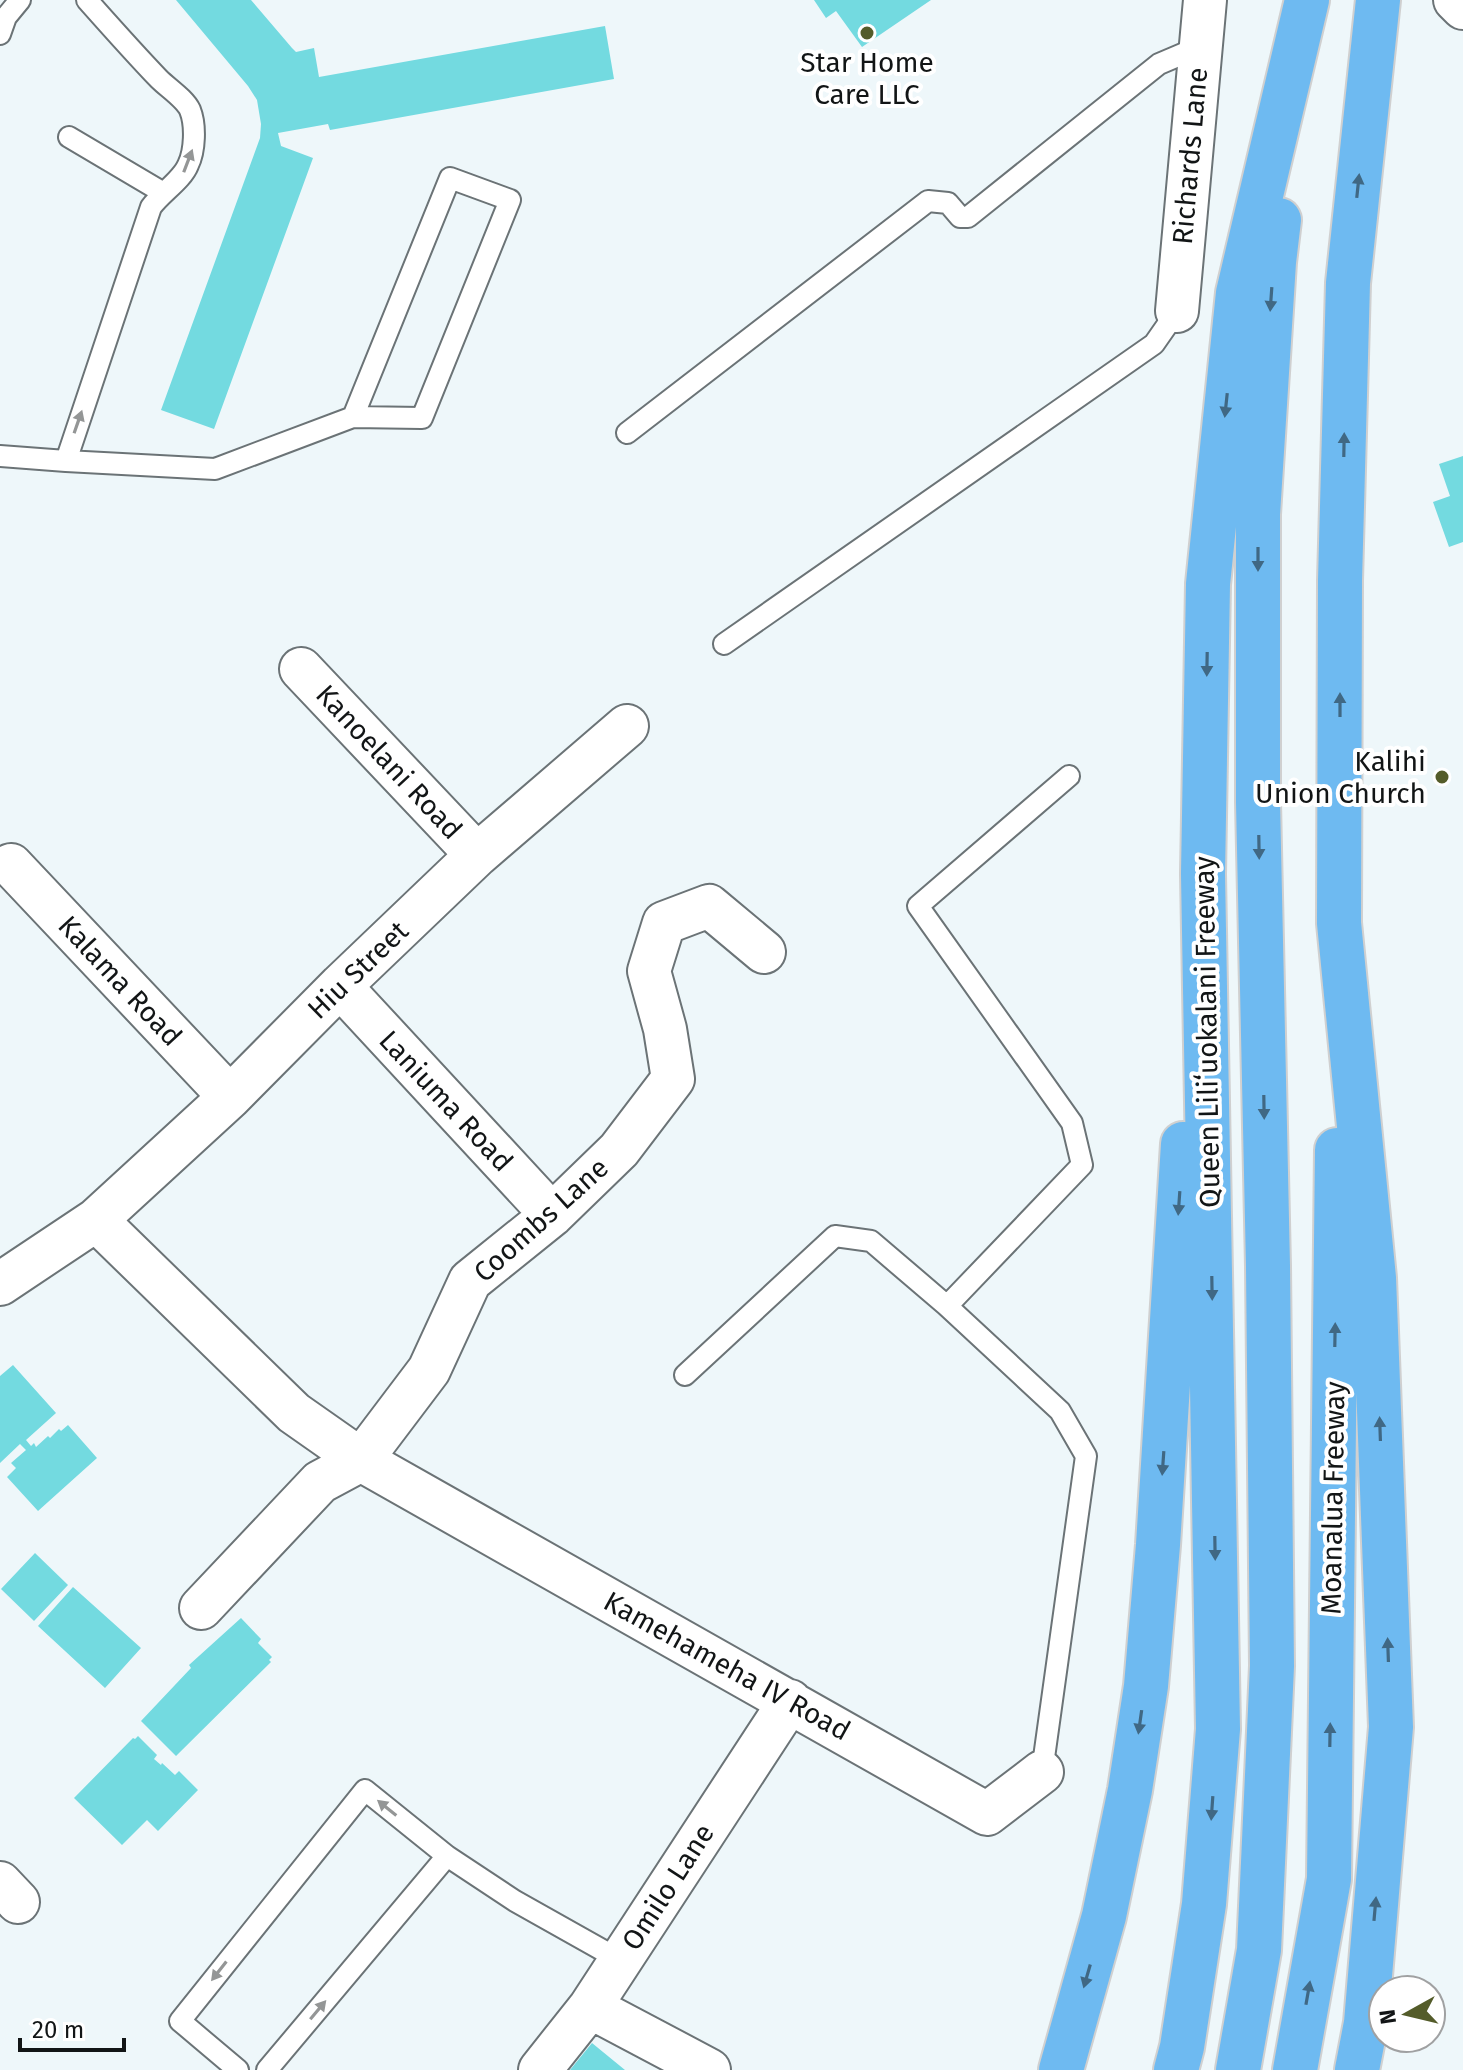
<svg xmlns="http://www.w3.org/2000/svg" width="1463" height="2070" font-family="'Fira Sans',sans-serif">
<rect width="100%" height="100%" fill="#eef7fa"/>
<path fill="#73dae0" d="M176 0H251L292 48 296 52 314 48 319 77 605 26 614 79 330 130 328 124 278 133 281 146 313 158 214 429 161 410 260 138 261 124 257 100 248 86Z
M814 0H931L862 47 836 11 826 18Z
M1463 456V542L1449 547 1433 502 1450 496 1439 464Z
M13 1365 56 1413 26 1440 31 1446 34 1443 36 1447 48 1436 50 1438 59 1429 61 1431 68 1425 97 1458 38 1511 7 1477 16 1468 11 1463 26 1450 20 1444 0 1463V1376Z
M35 1553 68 1585 34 1621 1 1589Z
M73 1587 141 1648 105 1688 38 1626Z
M241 1618 261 1639 258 1643 272 1657 269 1660 271 1662 176 1756 141 1721 191 1668 189 1665Z
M138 1736 157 1755 154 1759 161 1765 162 1763 175 1775 179 1771 198 1790 158 1831 147 1820 122 1845 74 1798 133 1738 135 1739Z
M592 2043 625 2070H570Z"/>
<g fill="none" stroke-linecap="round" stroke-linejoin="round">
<defs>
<path id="service" d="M0 34 6 17 20 0
M69 137 162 192
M627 433 928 201 948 203 960 217H968L1159 64 1199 47
M0 456 66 461 151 207C161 193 182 180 188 165 195 151 196 125 190 110 185 99 168 88 159 79 134 53 111 27 87 0
M66 461 215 469 353 417 422 418 510 200 450 178 353 417
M724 644 1154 344 1177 311
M947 1306 1082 1165 1072 1123 918 906 1069 776
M685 1375 835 1236 871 1241 947 1306 1060 1411 1086 1456 1042 1772
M238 2070 180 2021 365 1790 447 1856 515 1901 620 1960
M267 2070 447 1856"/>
<path id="minor" d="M1455 0 1463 8
M1177 311 1205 0
M301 669 477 855
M11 865 230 1097
M340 986 552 1215
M96 1220 294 1413 361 1460 987 1814 1042 1772
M0 1284 96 1220 230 1097 340 986 477 855 627 726
M201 1608 320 1482 361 1460 429 1370 470 1281 552 1215 619 1150 673 1079 665 1029 649 971 664 923 709 906 764 952
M0 1883 18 1902
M590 2007 709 2070
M540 2070 590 2007 790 1701"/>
<path id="motorway" d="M1061 2070 1104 1916 1130 1790 1146 1686 1158 1545 1183 1144
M1176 2070 1182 2047 1204 1904 1218 1729 1203 874 1208 584 1238 293 1307 0
M1238 2070 1259 1950 1272 1666 1268 1266 1258 802V514L1274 262 1279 220
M1295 2070 1329 1879 1337 1150
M1357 2070 1366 2023 1391 1727 1374 1278 1339 923 1340 581 1348 283 1378 0"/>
</defs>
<use href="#service" stroke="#6b7376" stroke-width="24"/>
<use href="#minor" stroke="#6b7376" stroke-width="46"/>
<use href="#motorway" stroke="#d0d0d0" stroke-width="48"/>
<use href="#service" stroke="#fff" stroke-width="20"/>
<use href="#minor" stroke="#fff" stroke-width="42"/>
<use href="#motorway" stroke="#6ebaf1" stroke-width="44"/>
</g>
<defs><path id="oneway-solid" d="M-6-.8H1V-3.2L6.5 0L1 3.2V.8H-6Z" transform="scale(2)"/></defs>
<g fill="#949696">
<use href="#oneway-solid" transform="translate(188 161) rotate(-69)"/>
<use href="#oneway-solid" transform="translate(78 422) rotate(-71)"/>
<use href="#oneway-solid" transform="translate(387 1808) rotate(-141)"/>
<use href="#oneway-solid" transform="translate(219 1971) rotate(128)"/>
<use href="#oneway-solid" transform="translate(318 2010) rotate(-50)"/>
</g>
<g fill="#406884">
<use href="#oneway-solid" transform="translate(1358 186) rotate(-84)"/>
<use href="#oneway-solid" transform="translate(1271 299) rotate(94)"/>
<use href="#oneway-solid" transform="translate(1226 405) rotate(96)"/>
<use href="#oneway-solid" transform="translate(1344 445) rotate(-89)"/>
<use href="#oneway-solid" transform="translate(1258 559) rotate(90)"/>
<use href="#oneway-solid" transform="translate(1207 664) rotate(91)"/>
<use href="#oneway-solid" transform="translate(1340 705) rotate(-90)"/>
<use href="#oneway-solid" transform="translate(1259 847) rotate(89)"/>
<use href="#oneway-solid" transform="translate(1264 1107) rotate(89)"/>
<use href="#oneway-solid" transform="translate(1179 1203) rotate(94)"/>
<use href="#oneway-solid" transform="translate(1212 1288) rotate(89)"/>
<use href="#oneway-solid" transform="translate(1335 1335) rotate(-89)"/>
<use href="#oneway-solid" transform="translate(1380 1429) rotate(-92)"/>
<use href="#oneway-solid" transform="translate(1163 1463) rotate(94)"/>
<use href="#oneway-solid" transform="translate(1215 1548) rotate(89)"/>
<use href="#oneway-solid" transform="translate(1388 1650) rotate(-92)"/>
<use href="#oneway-solid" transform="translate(1140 1722) rotate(98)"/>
<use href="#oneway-solid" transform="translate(1330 1735) rotate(-89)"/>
<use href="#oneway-solid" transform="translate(1212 1808) rotate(94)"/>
<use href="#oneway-solid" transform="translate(1375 1909) rotate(-85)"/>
<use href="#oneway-solid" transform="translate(1087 1976) rotate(106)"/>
<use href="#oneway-solid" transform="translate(1308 1993) rotate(-80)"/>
</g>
<g fill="#545c2a" stroke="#fff" stroke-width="3">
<circle cx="867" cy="33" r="8"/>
<circle cx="1442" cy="777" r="8"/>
</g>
<g text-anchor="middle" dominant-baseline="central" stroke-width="8" stroke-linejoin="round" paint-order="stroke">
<g font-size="28" fill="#121516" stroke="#fff">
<text x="867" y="62">Star Home<tspan x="867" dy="32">Care LLC</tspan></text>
<text x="1426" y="761" text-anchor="end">Kalihi<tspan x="1426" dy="32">Union Church</tspan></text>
</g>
<g font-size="28" fill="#121516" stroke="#fff">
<text transform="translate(1190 156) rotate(-85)">Richards Lane</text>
<text transform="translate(389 762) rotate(47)">Kanoelani Road</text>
<text transform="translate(358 970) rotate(-44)">Hiu Street</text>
<text transform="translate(120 981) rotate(47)">Kalama Road</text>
<text transform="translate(1207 1032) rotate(-91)">Queen Liliʻuokalani Freeway</text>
<text transform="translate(446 1101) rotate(47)">Laniuma Road</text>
<text transform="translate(541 1220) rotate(-42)">Coombs Lane</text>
<text transform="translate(1333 1498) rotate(-89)">Moanalua Freeway</text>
<text transform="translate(727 1666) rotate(29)">Kamehameha IV Road</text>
<text transform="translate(668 1887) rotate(-57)">Omilo Lane</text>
</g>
</g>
<g transform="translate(1407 2014) rotate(262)"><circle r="38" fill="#ffffff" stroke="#a0a1a2" stroke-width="2"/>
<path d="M0-6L14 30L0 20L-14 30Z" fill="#545c2a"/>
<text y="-12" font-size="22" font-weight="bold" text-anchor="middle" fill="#121516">N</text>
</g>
<path d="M20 2038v12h104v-12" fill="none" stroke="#121516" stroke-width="4"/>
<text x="32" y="2038" font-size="24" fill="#121516" stroke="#ffffff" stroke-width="6" paint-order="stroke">20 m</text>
</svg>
